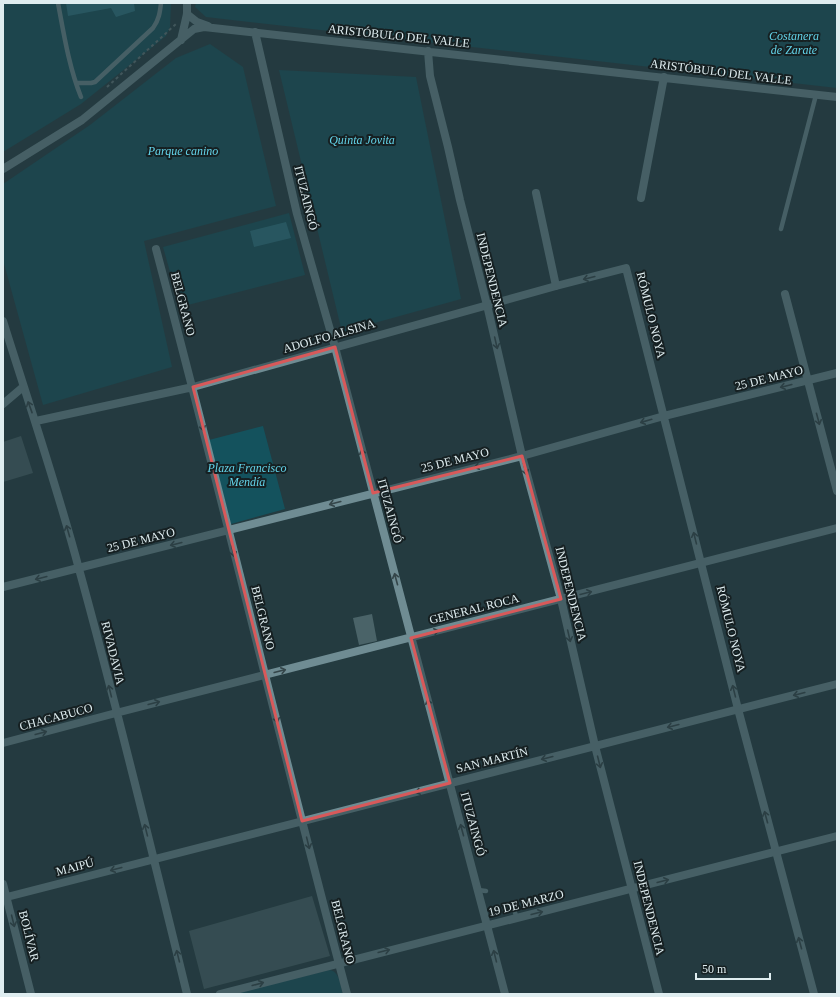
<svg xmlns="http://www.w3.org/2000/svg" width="840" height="997" font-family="'Times New Roman',serif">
<rect width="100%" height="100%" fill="#243b40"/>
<path fill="#14525d" d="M3 3H171L170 27 166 36 81 104 3 152Z
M196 3H837V88L206 17 195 7Z
M210 44 243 67 276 206 144 241 172 367 43 405 3 260V184L90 125 176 58Z
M279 70 416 77 461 299 342 332Z
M289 213 305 275 180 307 163 247Z
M263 426 285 509 231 524 209 440Z
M329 970C340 971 340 985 343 994H233Z"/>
<path fill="#2d7887" d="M66 3H134L135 11 116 17 111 8 68 16Z
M286 222 291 238 254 247 250 231Z"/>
<path fill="#4a6368" d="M21 436 33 473 3 482V442Z
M372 614 377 641 359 645 353 618Z
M312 896 330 956 204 989 189 931Z"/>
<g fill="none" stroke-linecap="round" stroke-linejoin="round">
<path stroke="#64787c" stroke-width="2" stroke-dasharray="3 3" stroke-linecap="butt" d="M107 87 176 24"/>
<path stroke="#6f8c93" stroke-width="4.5" d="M58 3C64 35 69 67 81 97
M76 83H91L95 82 153 28C159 20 160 12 161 3
M781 229 816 95
M478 890 486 891
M514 910 517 918"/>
<path stroke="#6f8c93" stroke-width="8" d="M187 14 197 22 208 26
M255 32 297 214 335 347 505 994
M181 40 187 14V3
M428 51 430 76 448 147 460 200 487 305 522 456 561 599 595 746 659 994
M3 169 82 120 194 29 204 27 837 97
M536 193 556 286
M641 198 664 77
M156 249C222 496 281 746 347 994
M785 294 837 491
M3 321C29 404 57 486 79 569 118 710 152 852 187 994
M3 404 23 387
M36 421 193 387 556 286 626 268 738 709 814 994
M3 587 522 456 664 416 837 373
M3 743 116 713 837 528
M3 884 31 994
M3 898 837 684
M220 994 837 836"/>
</g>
<defs><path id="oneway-shaft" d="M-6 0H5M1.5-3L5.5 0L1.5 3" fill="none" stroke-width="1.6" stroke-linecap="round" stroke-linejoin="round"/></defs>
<g stroke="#35464a">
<use href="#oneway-shaft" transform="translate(589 278) rotate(166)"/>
<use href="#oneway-shaft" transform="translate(496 343) rotate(77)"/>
<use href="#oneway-shaft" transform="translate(786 386) rotate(166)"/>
<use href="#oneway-shaft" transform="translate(30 407) rotate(-110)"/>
<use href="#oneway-shaft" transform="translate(818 419) rotate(75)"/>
<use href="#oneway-shaft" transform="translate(646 421) rotate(164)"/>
<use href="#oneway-shaft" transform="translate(202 425) rotate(76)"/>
<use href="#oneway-shaft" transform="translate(363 455) rotate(-105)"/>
<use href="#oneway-shaft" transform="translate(480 466) rotate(166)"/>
<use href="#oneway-shaft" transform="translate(525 469) rotate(75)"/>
<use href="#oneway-shaft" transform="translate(335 503) rotate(165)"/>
<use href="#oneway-shaft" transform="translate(68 531) rotate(-106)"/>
<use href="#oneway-shaft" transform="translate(695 538) rotate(-104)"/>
<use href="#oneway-shaft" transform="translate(176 544) rotate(166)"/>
<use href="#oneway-shaft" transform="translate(233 551) rotate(76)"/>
<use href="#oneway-shaft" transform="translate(41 578) rotate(166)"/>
<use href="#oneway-shaft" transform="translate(396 579) rotate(-105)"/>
<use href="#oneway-shaft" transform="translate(586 593) rotate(-14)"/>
<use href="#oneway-shaft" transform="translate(433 632) rotate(-14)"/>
<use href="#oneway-shaft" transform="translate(569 636) rotate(77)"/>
<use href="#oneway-shaft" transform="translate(280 671) rotate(-14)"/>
<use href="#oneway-shaft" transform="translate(110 691) rotate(-104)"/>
<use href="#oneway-shaft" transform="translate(734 691) rotate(-104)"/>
<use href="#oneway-shaft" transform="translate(799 694) rotate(166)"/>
<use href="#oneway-shaft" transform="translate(154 703) rotate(-14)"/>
<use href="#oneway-shaft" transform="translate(429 705) rotate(-105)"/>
<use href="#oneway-shaft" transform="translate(276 717) rotate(76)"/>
<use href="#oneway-shaft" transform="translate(673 726) rotate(166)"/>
<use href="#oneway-shaft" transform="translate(41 733) rotate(-15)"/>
<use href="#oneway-shaft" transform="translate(547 758) rotate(166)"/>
<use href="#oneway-shaft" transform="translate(599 762) rotate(76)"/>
<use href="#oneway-shaft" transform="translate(421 791) rotate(166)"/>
<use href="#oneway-shaft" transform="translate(766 817) rotate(-105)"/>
<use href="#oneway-shaft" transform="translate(146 830) rotate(-104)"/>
<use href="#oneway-shaft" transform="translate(462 830) rotate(-105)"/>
<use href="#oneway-shaft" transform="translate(308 843) rotate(76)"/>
<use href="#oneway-shaft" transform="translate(116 869) rotate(165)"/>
<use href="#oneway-shaft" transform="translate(663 881) rotate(-14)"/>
<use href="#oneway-shaft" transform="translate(537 913) rotate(-14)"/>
<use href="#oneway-shaft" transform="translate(13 921) rotate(76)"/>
<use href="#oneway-shaft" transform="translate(800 943) rotate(-105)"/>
<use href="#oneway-shaft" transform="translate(384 951) rotate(-14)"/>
<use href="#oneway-shaft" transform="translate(178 956) rotate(-104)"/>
<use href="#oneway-shaft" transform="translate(495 956) rotate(-104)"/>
<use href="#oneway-shaft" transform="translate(258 984) rotate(-15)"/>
</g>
<path d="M0 0H840V997H0ZM335 347 373 493 522 456 561 599 411 638 450 783 302 821 193 387Z" fill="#243b40" fill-opacity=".55" fill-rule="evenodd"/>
<path fill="none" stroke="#d8595a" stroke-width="3" stroke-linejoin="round" d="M335 347 373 493 522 456 561 599 411 638 450 783 302 821 193 387Z"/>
<g text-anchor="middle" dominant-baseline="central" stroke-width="4" stroke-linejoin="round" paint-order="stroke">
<g font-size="12" fill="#dfedf0" stroke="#162022">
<text transform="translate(399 36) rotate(6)">ARISTÓBULO DEL VALLE</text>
<text transform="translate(721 72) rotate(7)">ARISTÓBULO DEL VALLE</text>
<text transform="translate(306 198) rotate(76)">ITUZAINGÓ</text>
<text transform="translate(492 280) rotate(76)">INDEPENDENCIA</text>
<text transform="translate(183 304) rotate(75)">BELGRANO</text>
<text transform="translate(651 315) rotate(76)">RÓMULO NOYA</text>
<text transform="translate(329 336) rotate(-16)">ADOLFO ALSINA</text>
<text transform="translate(769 378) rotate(-14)">25 DE MAYO</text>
<text transform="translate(455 460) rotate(-14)">25 DE MAYO</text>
<text transform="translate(390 511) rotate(75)">ITUZAINGÓ</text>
<text transform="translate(141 540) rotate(-14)">25 DE MAYO</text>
<text transform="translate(571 594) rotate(76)">INDEPENDENCIA</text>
<text transform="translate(474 609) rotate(-14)">GENERAL ROCA</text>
<text transform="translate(263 618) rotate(76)">BELGRANO</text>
<text transform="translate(731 629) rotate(76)">RÓMULO NOYA</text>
<text transform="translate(113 653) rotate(76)">RIVADAVIA</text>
<text transform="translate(56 717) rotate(-15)">CHACABUCO</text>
<text transform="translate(492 760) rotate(-14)">SAN MARTÍN</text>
<text transform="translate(473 824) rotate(75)">ITUZAINGÓ</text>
<text transform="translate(75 867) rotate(-15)">MAIPÚ</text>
<text transform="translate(526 903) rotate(-14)">19 DE MARZO</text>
<text transform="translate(649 908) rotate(76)">INDEPENDENCIA</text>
<text transform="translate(343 932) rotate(76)">BELGRANO</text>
<text transform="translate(29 936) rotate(76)">BOLÍVAR</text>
</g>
<g font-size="12" font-style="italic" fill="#63d3e9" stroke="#162022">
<text x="794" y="36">Costanera<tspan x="794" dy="14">de Zarate</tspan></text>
<text x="362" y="140">Quinta Jovita</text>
<text x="183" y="151">Parque canino</text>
<text x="247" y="468">Plaza Francisco<tspan x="247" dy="14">Mendía</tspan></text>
</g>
</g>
<rect width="840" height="997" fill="none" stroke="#dfedf0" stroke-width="8"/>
<path d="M696 973v6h74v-6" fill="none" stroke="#dfedf0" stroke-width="2"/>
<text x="702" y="973" font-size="12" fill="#dfedf0" stroke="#162022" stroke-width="3" paint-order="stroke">50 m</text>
</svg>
